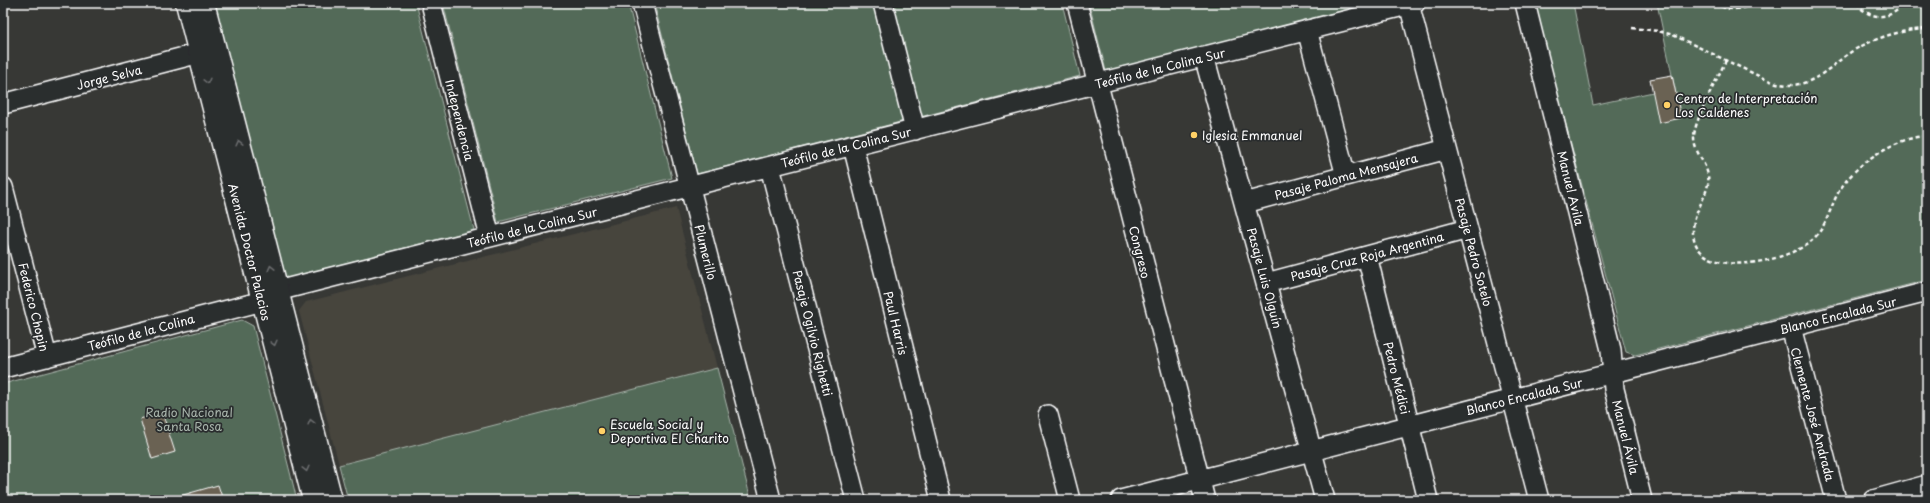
<svg xmlns="http://www.w3.org/2000/svg" width="1930" height="503" font-family="'Playpen Sans',sans-serif">
<rect width="100%" height="100%" fill="#373835"/>
<filter id="ink" filterUnits="userSpaceOnUse"><feTurbulence type="fractalNoise" baseFrequency=".025" numOctaves="2"/><feDisplacementMap in="SourceGraphic" scale="8" xChannelSelector="R" yChannelSelector="G"/><feConvolveMatrix kernelMatrix="1 2 1 2 8 2 1 2 1" color-interpolation-filters="sRGB"/></filter>
<g filter="url(#ink)">
<path fill="#47453e" d="M676 208 717 368 339 465 299 311 306 302Z"/>
<path fill="#536b58" stroke="#a9b5ac" d="M212 3H416L474 230 284 279Z
M443 3H628L672 178 498 222Z
M654 3H1062L1080 76 697 174Z
M1089 3H1373L1106 71Z
M1536 3H1573L1593 105 1653 92 1681 118 1657 3H1927V280L1635 355 1626 352 1535 8Z
M242 320 253 326 297 500H3V384Z
M717 368 751 500H348L339 465Z"/>
<path fill="#6b6253" stroke="#fff" d="M1672 75 1681 118 1659 123 1650 79Z
M162 412 175 452 152 459 140 419Z
M218 485 223 500H176V497Z"/>
<g fill="none" stroke-linecap="round" stroke-linejoin="round">
<defs>
<path id="minor" d="M431 3 490 237
M642 3 771 500
M883 3 915 130
M1077 3 1205 500
M1525 3 1611 350 1614 389 1642 500
M1409 4 1539 500
M1307 30 1346 176
M1204 56 1325 500
M3 104 215 49
M853 146 941 500
M770 167 856 500
M3 187 47 357
M1245 203 1447 149
M1367 256 1428 500
M1266 283 1468 229
M1791 327 1836 500
M3 368 263 301 277 291 1415 3
M1048 415 1070 500
M1121 500 1927 292
M1873 500 1927 485"/>
<path id="major" d="M187 3 314 500
M203 3 331 500"/>
</defs>
<use href="#minor" stroke="#fff" stroke-width="22"/>
<use href="#major" stroke="#fff" stroke-width="25"/>
<path stroke="#fff" stroke-width="2.5" stroke-dasharray="4 3" stroke-linecap="butt" d="M1715 3C1727 11 1741 11 1753 3
M1857 3C1867 20 1893 21 1903 3
M1632 28 1658 31 1673 35C1696 46 1719 57 1742 68 1757 75 1772 84 1788 85 1816 86 1833 63 1854 50 1877 37 1901 30 1927 29
M1726 60C1718 78 1693 122 1694 138 1694 155 1711 166 1708 184 1705 200 1692 215 1693 233 1697 282 1786 262 1810 242 1826 229 1829 210 1838 193 1854 164 1895 137 1927 136"/>
<use href="#minor" stroke="#2a2d2e" stroke-width="19"/>
<use href="#major" stroke="#2a2d2e" stroke-width="22"/>
</g>
<defs><path id="oneway-chevron" d="M-2-3.5L2.5 0L-2 3.5" fill="none" stroke-width="1.6" stroke-linecap="round" stroke-linejoin="round"/></defs>
<g stroke="#6a6c6d">
<use href="#oneway-chevron" transform="translate(207 81) rotate(76)"/>
<use href="#oneway-chevron" transform="translate(239 143) rotate(-104)"/>
<use href="#oneway-chevron" transform="translate(271 268) rotate(-104)"/>
<use href="#oneway-chevron" transform="translate(274 343) rotate(76)"/>
<use href="#oneway-chevron" transform="translate(311 422) rotate(-104)"/>
<use href="#oneway-chevron" transform="translate(306 469) rotate(76)"/>
</g>
</g>
<g fill="#ffd166" stroke="#2a2d2e" stroke-width="1.5">
<circle cx="1667" cy="105" r="4"/>
<circle cx="1194" cy="135" r="4"/>
<circle cx="602" cy="431" r="4"/>
</g>
<g text-anchor="middle" dominant-baseline="central" stroke-width="3.5" stroke-linejoin="round" paint-order="stroke">
<g font-size="12" fill="#fff" stroke="#2a2d2e">
<text transform="translate(1160 68) rotate(-14)">Teófilo de la Colina Sur</text>
<text transform="translate(109 77) rotate(-14)">Jorge Selva</text>
<text transform="translate(460 120) rotate(76)">Independencia</text>
<text transform="translate(846 147) rotate(-14)">Teófilo de la Colina Sur</text>
<text transform="translate(1346 176) rotate(-15)">Pasaje Paloma Mensajera</text>
<text transform="translate(1571 188) rotate(76)">Manuel Avila</text>
<text transform="translate(532 227) rotate(-14)">Teófilo de la Colina Sur</text>
<text transform="translate(250 252) rotate(76)">Avenida Doctor Palacios</text>
<text transform="translate(706 252) rotate(76)">Plumerillo</text>
<text transform="translate(1140 252) rotate(76)">Congreso</text>
<text transform="translate(1474 252) rotate(75)">Pasaje Pedro Sotelo</text>
<text transform="translate(1367 256) rotate(-15)">Pasaje Cruz Roja Argentina</text>
<text transform="translate(1265 278) rotate(75)">Pasaje Luis Olguín</text>
<text transform="translate(34 307) rotate(76)">Federico Chopin</text>
<text transform="translate(1838 315) rotate(-14)">Blanco Encalada Sur</text>
<text transform="translate(896 323) rotate(76)">Paul Harris</text>
<text transform="translate(141 332) rotate(-15)">Teófilo de la Colina</text>
<text transform="translate(813 333) rotate(76)">Pasaje Ogilvio Righetti</text>
<text transform="translate(1397 378) rotate(76)">Pedro Médici</text>
<text transform="translate(1524 396) rotate(-14)">Blanco Encalada Sur</text>
<text transform="translate(1813 414) rotate(75)">Clemente José Andrada</text>
<text transform="translate(1626 437) rotate(76)">Manuel Ávila</text>
</g>
<g font-size="12" fill="#fff" stroke="#2a2d2e" text-anchor="start">
<text x="1675" y="98">Centro de Interpretación<tspan x="1675" dy="14">Los Caldenes</tspan></text>
<text x="1202" y="135">Iglesia Emmanuel</text>
<text x="610" y="424">Escuela Social y<tspan x="610" dy="14">Deportiva El Charito</tspan></text>
</g>
<g font-size="12" fill="#a9b5ac" stroke="#2a2d2e">
<text x="189" y="412">Radio Nacional<tspan x="189" dy="14">Santa Rosa</tspan></text>
</g>
</g>
<rect width="1930" height="503" fill="none" stroke="#2a2d2e" stroke-width="16"/>
<rect x="8" y="8" width="1914" height="487" fill="none" stroke="#fff" stroke-width="1.5" filter="url(#ink)"/>
</svg>
